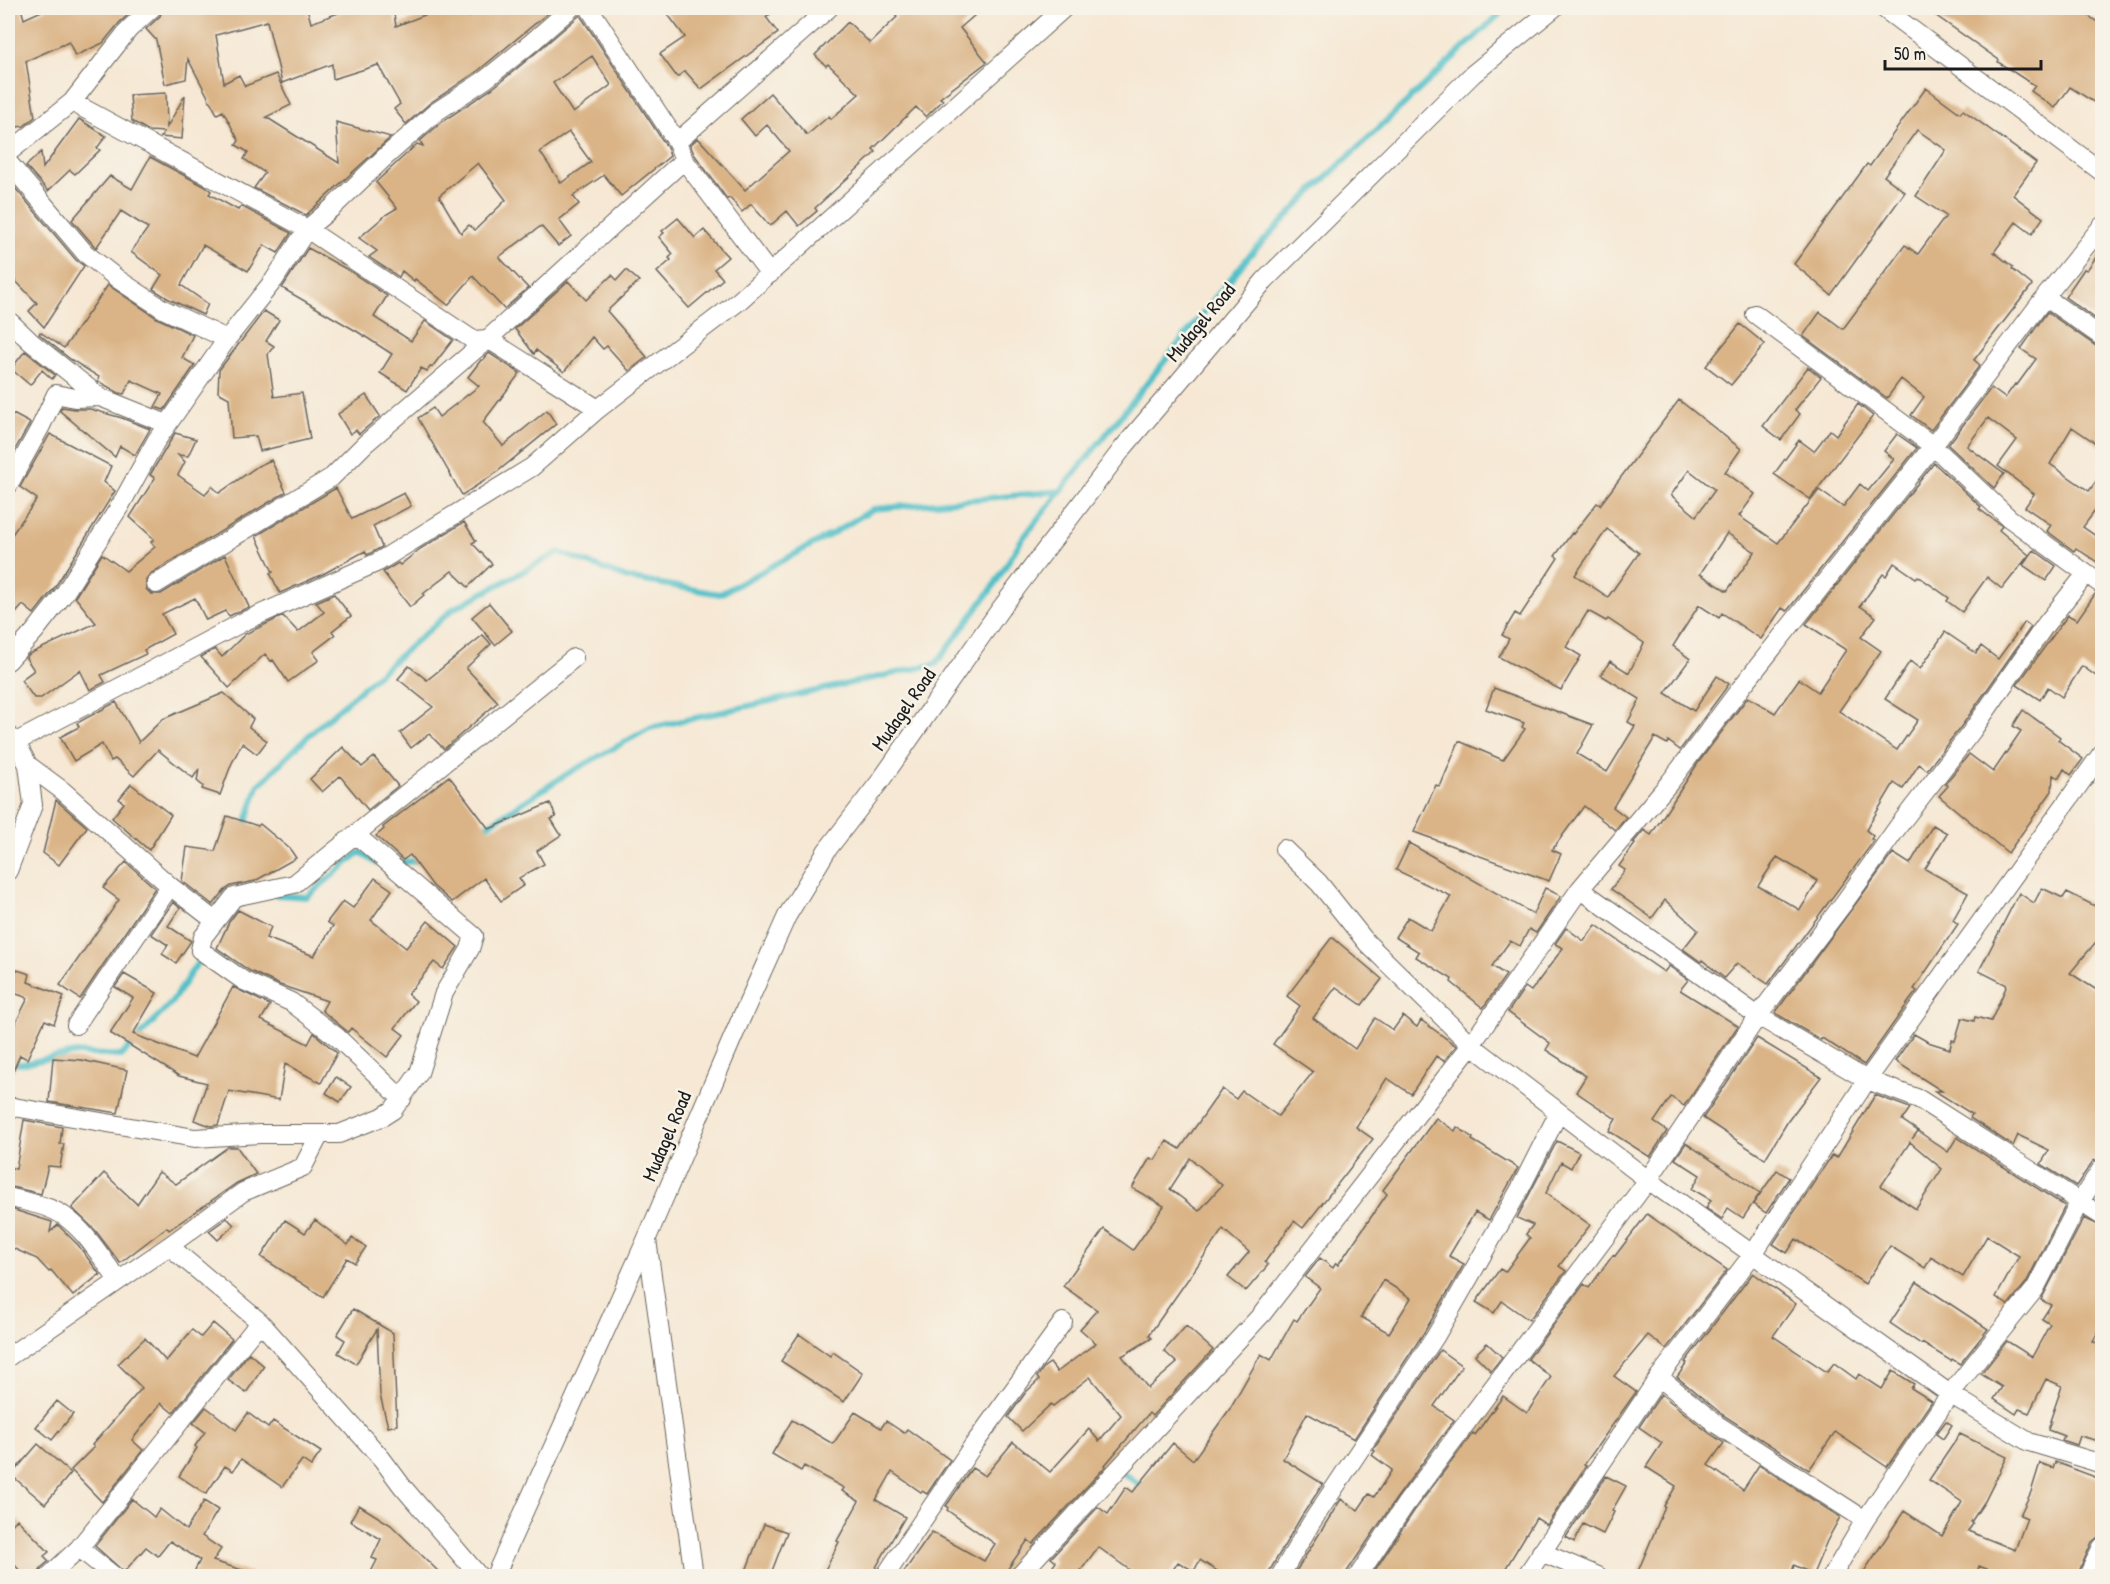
<svg xmlns="http://www.w3.org/2000/svg" width="2110" height="1584" font-family="'Patrick Hand',sans-serif">
<rect width="100%" height="100%" fill="#f7f3e8"/>
<filter id="ink" filterUnits="userSpaceOnUse"><feTurbulence type="fractalNoise" baseFrequency=".0167" numOctaves="2"/><feDisplacementMap in="SourceGraphic" scale="12" xChannelSelector="R" yChannelSelector="G"/><feConvolveMatrix kernelMatrix="1 2 1 2 8 2 1 2 1" color-interpolation-filters="sRGB"/></filter>
<filter id="wash" filterUnits="userSpaceOnUse"><feTurbulence type="fractalNoise" baseFrequency=".008" numOctaves="4" result="noise"/><feDisplacementMap in="SourceGraphic" scale="24" xChannelSelector="R" yChannelSelector="G"/><feGaussianBlur stdDeviation="1.35" result="paint"/><feColorMatrix in="noise" values="0 0 0 0 0 0 0 0 0 0 0 0 0 0 0 0 0 1.4 0 .05"/><feComposite in="paint" operator="in"/></filter>
<g filter="url(#wash)">
<rect width="100%" height="100%" fill="#f6e8d4"/>
<g fill="none" stroke-linecap="round" stroke-linejoin="round">
<path stroke="#52c0c8" stroke-width="6" d="M482 829 567 774 650 728 936 664 993 587 1022 539 1249 256 1309 194 1506 8
M244 830 258 786 311 733 453 609 559 552 627 578 720 594 830 535 873 509 1060 491
M394 864 420 860
M277 895 307 897 360 852 376 863
M8 1063 21 1064 76 1053 121 1056 171 1003 202 956
M1120 1471 1146 1489"/>
</g>
<g id="blocks">
<path fill="#dab486" fill-rule="evenodd" d="M8 8H21L24 19 48 8H136L120 22 103 43 75 56 69 42 26 61 35 117 24 126 10 128 8 114Z
M163 8H307L311 23 341 12 340 8H393L396 26 435 11 434 8H466L469 17 485 8H554L479 70 430 103 406 124 394 109 400 104 378 65 333 79 332 64 282 83 267 21 216 35 224 83 239 75 245 86 276 74 291 105 266 117 339 163 336 122 391 137 306 215 254 188 265 173 244 159 248 152 236 145 239 141 223 111 217 114 188 59 186 79 165 84 156 40 146 29 160 16Z
M663 8H779L766 17 778 33 701 89 685 71 677 77 660 54 685 37Z
M888 8H983L960 28 987 62 940 98 943 100 926 117 916 107 873 149 876 152 815 208 817 211 799 226 787 211 770 226 751 204 742 212 730 198 727 199 694 154 690 145 698 138 745 190 789 151 767 125 755 136 741 119 770 93 807 135 829 116 831 119 859 94 828 64 826 66 815 55 848 22 870 43 897 17Z
M1925 8H2077L2103 26V108L2070 87 2055 108 2031 91 2035 86 1998 62 1999 60Z
M580 15 667 147 670 156 621 196 604 175 573 196 579 204 559 220 571 236 558 246 541 226 499 257 528 288 504 309 473 276 448 305 415 279 414 281 402 271 399 277 369 257 377 251 359 238 387 214 397 208 376 182 417 144 423 146 420 141 443 121 493 88 538 51ZM592 56 611 85 573 113 553 83ZM569 132 591 162 561 183 540 152ZM478 163 506 200 475 230 469 225 461 233 439 196Z
M1926 88 1960 113 1963 110 2036 163 2013 195 2043 218 2032 234 2016 222 1994 252 2013 267 2012 269 2032 285 1974 360 1980 365 1931 430 1911 415 1924 397 1901 379 1887 398 1803 336 1820 312 1843 329 1905 245 1918 254 1946 216 1916 196 1946 150 1917 130 1884 176 1905 192 1831 295 1794 264 1867 164 1870 166Z
M166 93 167 127 185 95 182 139 161 137 164 132 149 131 132 121 130 95Z
M79 119 106 136 97 148 100 150 75 174 70 170 48 191 26 166 41 152 43 168Z
M150 157 204 186 211 191 209 194 238 210 241 206 291 233 278 253 264 245 248 271 203 245 181 285 208 304 203 315 169 299 153 289 162 275 131 252 148 228 121 211 96 248 72 220 110 176 132 189Z
M10 182 76 260 84 266 44 327 29 311 37 303 8 273V184Z
M678 218 695 238 704 230 728 257 714 269 723 279 689 308 657 272 671 260 669 258 673 254 659 237 664 233 662 231Z
M2103 247V324L2065 297 2084 269 2087 270Z
M308 248 348 270 387 296 374 317 411 341 425 321 453 340 432 367 431 366 427 371 421 368 407 390 380 373 392 354 358 332 282 288Z
M626 270 639 281 607 311 647 357 629 371 607 346 603 349 592 337 564 372 536 350 534 354 515 329 568 281 586 300 612 275 617 280Z
M108 285 157 318 193 335 182 358 195 365 164 410 155 407 162 394 131 380 124 394 119 393 98 381 99 377 70 359 39 334 40 332 64 348Z
M264 311 279 320 266 341 274 346 268 354 274 397 302 393 310 439 260 451 256 436 232 438 229 398 218 392 219 370Z
M2047 312 2096 346 2103 348V448L2072 427 2050 464 2089 491 2103 472V500L2083 527 2103 541V566L2076 548 2074 551 2047 531 2051 525 2025 507 2034 494 1998 466 2017 440 1988 418 1967 446 2004 474 1994 488 1948 445 1991 388 2005 398 2015 384 2017 385 2036 359 2021 349Z
M1740 324 1765 344 1731 385 1706 366Z
M25 351 55 375 52 379 42 370 30 385 11 369Z
M489 353 520 373 483 422 503 446 547 410 556 424 492 476 462 495 418 418 433 408 439 417 479 386 468 377 481 360H483Z
M1808 367 1821 377 1795 410 1800 414 1781 440 1763 426Z
M366 395 380 416 359 434 356 430 350 434 338 414Z
M1679 400 1741 449 1725 472 1755 494 1739 516 1778 543 1819 490 1843 507 1860 484 1868 491 1894 459 1884 451 1897 434 1917 448 1787 611 1782 608 1761 639 1722 613 1719 618 1699 605 1673 646 1690 659 1665 693 1694 711 1717 676 1729 684 1680 750 1668 741 1667 744 1655 737 1613 807 1626 817 1615 830 1584 806 1552 850 1561 854 1549 881 1414 832 1436 785 1440 787 1459 741 1503 760 1525 729 1522 727 1524 723 1486 709 1494 688 1593 725 1577 754 1607 772 1635 726 1628 722 1640 699 1601 675 1610 661 1629 673 1644 643 1608 619 1606 621 1588 611 1566 647 1581 656 1561 690 1499 657 1509 639 1502 635 1515 613 1520 616 1558 558 1555 556 1572 533 1573 534 1597 503 1600 505ZM1689 470 1715 490 1696 516 1671 495ZM1607 529 1639 553 1608 597 1575 575ZM1727 533 1755 552 1727 591 1700 574Z
M1858 404 1873 416 1810 499 1774 474 1799 440 1814 451 1830 430 1836 435Z
M62 407 75 409H90L122 418 150 429 135 455 120 446 115 457 60 411Z
M13 414 30 423 12 455 8 452V424Z
M175 433 196 439 188 456 178 455 185 462 178 475 205 494 212 486 219 493 258 466 271 460 286 492 150 574 146 579V589L151 594H161L225 555 249 607 229 616 225 611 206 620 195 598 162 614 173 634 144 650 146 654 101 675 105 682 90 690 80 670 41 698H34L21 680 34 670 26 658 29 654 96 623 75 597 102 554 126 571 155 547 151 542 154 539 130 517 155 478 150 475Z
M50 434 111 466 104 482 115 491 55 587 34 614 23 605 8 622V540L37 499 20 487Z
M1934 463 1981 507 1979 509 2002 526 1999 530 2029 555 2002 589 1987 577 1962 612 1947 601 1949 598 1918 576 1916 578 1894 563 1886 576 1883 574 1860 606 1876 617 1861 637 1881 651 1839 711 1897 750 1918 720 1885 699 1910 661 1920 669 1945 632 1976 653 1981 646 1998 659 2025 622 2031 627 1963 724 1927 770 1919 764 1903 789 1894 783 1866 830 1873 836 1871 839 1874 841 1768 984 1737 963 1724 978 1702 960 1701 962 1683 949 1698 930 1665 900 1652 918 1611 889 1625 870 1619 866 1635 844 1633 843 1644 830 1651 835 1698 763 1748 697 1775 713 1799 679 1818 692 1846 650 1806 624ZM1777 857 1818 881 1800 910 1758 886Z
M336 488 352 519 404 493 411 506 373 526 382 547 367 555 365 551 323 574 280 593 270 573 273 572 256 536Z
M464 522 476 541 472 543 492 564 468 587 452 571 423 594 424 595 410 607 383 572 398 563 400 565 420 549Z
M2034 550 2056 566 2046 581 2023 565Z
M334 594 351 616 332 631 335 635 313 652 319 660 288 682 273 660 271 661 265 654 229 688 201 657 215 649 222 657 245 634 283 616 298 632 324 612 316 602Z
M2095 594 2103 596V681L2082 666 2062 697 2048 687 2040 700 2017 685 2068 615 2077 620Z
M489 603 512 631 495 645 472 617Z
M483 635 491 644 466 668 498 702 444 749 429 734 411 748 400 733 433 707 398 679 409 666 427 680Z
M224 693 253 719 249 727 267 741 257 754 242 743 231 765 220 795 202 789 203 786 197 781 199 769 193 778 158 750 134 776 115 759 111 761 102 744 74 761 60 737 79 727 77 723 116 702 139 742 163 719Z
M2023 710 2060 737 2058 740 2083 759 2071 775 2064 769 2059 778 2053 775 2052 791 2008 853 1939 796 1948 786 1945 784 1969 754 1993 772 2021 731 2013 726Z
M343 747 362 767 374 757 398 786 368 810 340 776 322 792 310 779Z
M449 776 489 829 550 803 556 817 551 819 561 835 537 851 544 864 519 878 524 885 501 901 484 878 452 902 433 886 410 855 403 860 376 836 384 829 383 827Z
M131 784 171 815 149 850 112 818 124 803 119 799Z
M56 800 87 827 59 865 43 853Z
M227 816 258 826 260 824 290 849 296 858 255 881 231 886 225 890 213 905 182 881 187 847 215 851Z
M1933 825 1947 833 1925 869 1968 893 1953 920 1958 924 1914 989 1917 991 1910 1000 1864 1065 1822 1038 1821 1040 1775 1013 1893 853 1910 864Z
M1409 843 1533 914 1545 888 1561 896 1536 933 1529 929 1520 946 1510 941 1492 966 1506 975 1483 1008 1451 982 1452 979 1416 957 1419 952 1395 937 1408 917 1431 931 1451 896 1396 870Z
M126 862 155 888 80 999 60 985 119 900 103 888Z
M375 878 392 890 371 920 406 948 428 921 458 947 443 969 434 962 408 994 416 1001 395 1028 404 1035 387 1057 351 1028 348 1032 325 1013 322 1010 327 1001 280 985 250 971 217 948 229 922 238 910 271 927 266 938 314 956 333 926 327 922 343 901 353 908Z
M2042 888 2063 898 2067 892 2103 910 2097 922 2103 926V945L2096 942 2070 973 2103 994V1157L2093 1161 2076 1186 2041 1164 2049 1150 2018 1135 2013 1146 1970 1118 1972 1114 1935 1091H1942L1895 1061 1914 1034 1928 1042 1950 1049 1952 1040 1955 1041 1962 1018 1974 1021 1975 1017 1991 1021 2007 985 1979 971 2019 893 2034 903Z
M173 902 180 908 168 926 191 941 176 963 162 954 168 945 151 934Z
M1596 925 1664 972 1669 966 1688 980 1680 990 1738 1026 1684 1106 1671 1097 1654 1122 1667 1131 1650 1157 1609 1131 1616 1119 1576 1092 1586 1076 1546 1050 1550 1043 1508 1012 1525 987 1531 991 1563 948 1555 944 1566 928 1584 941Z
M1332 937 1382 979 1362 1005 1336 987 1313 1018 1355 1049 1375 1018 1393 1030 1403 1016 1417 1027 1421 1020 1456 1046 1444 1061 1436 1056 1411 1094 1387 1078 1356 1127 1373 1139 1303 1228 1294 1221 1265 1262 1268 1265 1246 1291 1228 1277 1249 1252 1223 1229 1149 1335 1152 1338 1122 1356 1148 1388 1177 1363 1164 1351 1186 1326 1213 1350 1152 1416 1149 1413 1105 1465 1106 1466 1033 1544 1028 1540 1005 1573 1008 1576H901L932 1532 984 1561 995 1544 947 1510 948 1508 946 1506 972 1468 985 1476 1013 1442 1050 1472 1089 1429 1099 1441 1121 1415 1090 1377 1053 1406 1051 1404 1022 1431 1008 1417 1026 1392 1039 1380 1037 1377 1044 1367 1050 1363 1057 1372 1096 1343 1080 1329 1097 1310 1063 1286 1104 1229 1133 1250 1164 1206 1132 1188 1150 1158 1155 1160 1167 1141 1180 1149 1222 1089 1236 1099 1242 1091 1278 1116 1313 1072 1273 1044 1300 1006 1287 996ZM1190 1158 1222 1185 1199 1211 1170 1189Z
M8 967 30 974 28 982 64 996 54 1024 45 1020 27 1059 20 1055 8 1083V1038L28 998 8 991Z
M124 974 157 993 133 1034 194 1058 233 987 270 1005 261 1020 308 1044 314 1033 337 1053 321 1083 285 1064 279 1100 229 1091 218 1125 211 1126 194 1120 207 1083 179 1076 110 1033 133 998 115 987Z
M1757 1038 1821 1077 1788 1121 1765 1159 1703 1118Z
M53 1058 81 1060 127 1070 118 1113 49 1102Z
M336 1077 351 1087 340 1102 326 1093Z
M1875 1095 1910 1108 1902 1120 1918 1131 1912 1139 1918 1131 1948 1152 1957 1137 2065 1206 2026 1283 2008 1305 1996 1297 2019 1256 1987 1236 1963 1277 1931 1257 1925 1268 1890 1246 1865 1284 1796 1239 1787 1253 1773 1244 1832 1155 1837 1158ZM1910 1142 1942 1169 1916 1209 1881 1186Z
M1436 1118 1455 1131 1457 1127 1473 1138 1472 1140 1518 1168 1489 1220 1475 1212 1449 1256 1464 1264 1425 1331 1354 1439 1307 1413 1283 1459 1323 1484 1301 1517 1270 1570 1269 1576H1225L1200 1560 1194 1571 1178 1562 1169 1576H1138L1098 1547 1077 1576H1046L1056 1562 1051 1558 1098 1507 1108 1514 1126 1487 1133 1492 1173 1443 1193 1460 1229 1410 1261 1354 1271 1360 1294 1319 1297 1321 1320 1288 1305 1277 1320 1258 1333 1268 1336 1263 1338 1265 1387 1194 1383 1190ZM1383 1280 1411 1298 1389 1333 1361 1317Z
M24 1120 62 1127 60 1144H64L60 1167 48 1166 41 1194 8 1186V1167L16 1169Z
M1557 1141 1579 1152 1571 1168 1561 1162 1546 1193 1590 1225 1559 1266 1566 1271 1529 1320 1502 1301 1494 1313 1476 1302 1500 1269 1505 1272 1530 1238 1526 1234 1533 1225 1517 1218Z
M1686 1143 1760 1193 1743 1218 1728 1208 1722 1219 1706 1208 1711 1200 1692 1189 1700 1175 1675 1159Z
M228 1147H237L256 1174 237 1183 169 1230 167 1227 120 1263 95 1230 72 1208 104 1173 137 1204 159 1172 176 1184Z
M1777 1170 1789 1178 1766 1213 1753 1204Z
M8 1208 52 1222 50 1232 58 1225 78 1245 101 1276 99 1275 73 1296 51 1270 49 1272 37 1259 8 1246Z
M1647 1214 1727 1270 1666 1349 1648 1335 1614 1376 1636 1392 1584 1465 1586 1466 1547 1525 1536 1518 1501 1576H1387L1375 1570 1414 1511 1473 1433 1475 1435 1503 1396 1527 1413 1551 1377 1528 1359 1584 1284 1589 1288 1613 1255 1615 1256Z
M227 1218 234 1225 218 1240 209 1231Z
M2084 1218 2103 1227V1320L2093 1342 2103 1344V1442L2080 1436 2077 1445 2062 1440 2064 1436 2048 1430 2051 1421H2050L2062 1386 2046 1379 2029 1413 2019 1409 2016 1414 1994 1399 2002 1387 1981 1374 2007 1341 2032 1357 2050 1324 2042 1319 2051 1305 2041 1300Z
M285 1220 305 1233 315 1220 348 1245 352 1238 366 1247 355 1263 347 1258 323 1297 261 1257Z
M1753 1273 1796 1304 1773 1336 1827 1372 1834 1363 1856 1379 1859 1374 1882 1389 1893 1371 1914 1384 1911 1388 1932 1401 1887 1467 1835 1432 1809 1470 1723 1415 1677 1377 1687 1363 1685 1362Z
M1917 1282 1988 1329 1960 1364 1952 1359 1951 1361 1922 1343 1921 1344 1890 1323Z
M353 1309 393 1333 397 1425 388 1427 380 1395 377 1329 356 1364 338 1353 345 1340 337 1335Z
M213 1323 232 1339 173 1413 161 1403 132 1440 143 1450 102 1502 71 1470 94 1447 92 1445 142 1388 118 1364 145 1338 166 1361 192 1330 201 1337Z
M799 1334 830 1356 833 1352 863 1373 844 1402 781 1361Z
M1487 1343 1502 1357 1491 1371 1475 1355Z
M1440 1350 1462 1366 1434 1406 1454 1420 1396 1499 1344 1576H1293L1341 1499 1358 1510 1369 1494 1374 1497 1392 1470 1372 1455 1375 1451 1373 1450Z
M249 1353 264 1366 246 1393 228 1380Z
M1661 1394 1709 1433 1724 1443 1708 1465 1743 1490 1759 1465 1840 1517 1827 1541 1813 1574 1794 1565 1791 1576H1636L1665 1507 1664 1506 1676 1486 1646 1467 1662 1443 1639 1427Z
M57 1401 73 1414 52 1440 36 1427Z
M206 1407 236 1430 248 1413 268 1428 273 1421 321 1452 311 1466 302 1460 282 1487 241 1459 233 1471 225 1466 206 1494 179 1476 197 1448 195 1446 205 1432 193 1423Z
M855 1412 881 1428 886 1421 904 1433 907 1429 950 1460 927 1494 922 1491 921 1492 892 1472 876 1500 905 1517 871 1576H822L839 1542 837 1541 859 1501 842 1491 844 1488 804 1466 801 1471 772 1454 792 1420 833 1444Z
M1946 1421 1952 1425 1943 1439 1936 1434Z
M1960 1434 2007 1457 1985 1501 1971 1522 1973 1524 1968 1531 2015 1550 2027 1518 2020 1515 2031 1492 2040 1463 2053 1468 2055 1462 2103 1480V1521L2098 1537 2092 1542 2077 1576H2005L1979 1566 1976 1576H1861L1904 1511 1942 1536 1962 1502 1929 1480Z
M38 1444 71 1473 45 1504 11 1475Z
M1606 1476 1626 1486 1612 1511 1614 1512 1603 1534 1583 1524 1574 1542 1566 1537Z
M132 1499 154 1517 160 1509 186 1530 204 1501 218 1510 202 1536 221 1549 213 1561 252 1573 251 1576H192L200 1560 170 1541 158 1556 146 1547 124 1572 95 1546Z
M359 1505 391 1525 443 1576H369L377 1560 372 1558 381 1539 350 1521Z
M17 1519 49 1552 44 1556 49 1561 41 1568 38 1576H25L8 1558V1529Z
M764 1524 787 1532 770 1576H744Z"/>
</g>
</g>
<g filter="url(#ink)">
<use href="#blocks" fill-opacity="0" stroke="#68635c" stroke-width="1.5"/>
<g fill="none" stroke-linecap="round" stroke-linejoin="round">
<defs>
<path id="street" d="M589 8 677 142 684 160 770 274
M1883 8 2102 172
M72 102 307 229 473 340 488 339 598 409
M677 142 829 8
M8 153 72 102 129 29 152 8
M8 162 85 253 119 280 163 309 227 339
M2045 297 2102 337
M1755 314 1933 446 2009 518 2102 585
M8 320 31 342 100 397 167 424
M8 486 41 426 56 394 75 398 100 397
M156 584 332 477 365 444 488 339 684 160
M8 661 35 631 64 594 120 506 156 441 227 339 274 280 307 229 333 207 385 157 436 112 486 79 531 43 571 8
M8 735 16 742 28 765 63 791 170 886 215 921
M16 742 245 621 378 562 532 467 598 409 739 301 1064 8
M1284 849 1319 883 1367 943 1471 1045 1648 1180 1950 1394 2029 1442 2102 1464
M8 871 33 805 28 765
M1580 889 1758 1016 1867 1080 1919 1099 2102 1216
M76 1025 170 886
M402 1099 337 1037 291 1002 244 981 200 950 203 937 234 897 294 884 574 658
M8 1106 195 1138 260 1134H339L382 1117 393 1110 419 1073 444 993 470 949 474 936 356 835
M8 1197C26 1202 48 1205 64 1216 87 1232 102 1259 118 1280
M647 1240 694 1576
M169 1246 260 1322 382 1459 402 1486 479 1576
M8 1357 169 1246 243 1192 303 1167 320 1134
M1659 1377 1716 1424 1865 1520
M79 1548 114 1576
M1541 1552 1598 1576
M49 1576 79 1548 260 1322
M495 1576 647 1238 739 1023 787 916 827 850 881 780 999 611 1123 448 1265 280 1473 74 1554 8
M885 1576 972 1447 1063 1322
M1019 1576 1262 1314 1471 1045 1580 889 1670 782 1740 689 1933 446 2045 297 2102 226
M1280 1576 1311 1523 1435 1337 1519 1191 1559 1112
M1358 1576 1405 1505 1648 1180 1758 1016 1843 904 1900 824 1972 731 2046 624 2086 574
M1526 1576 1659 1377 1753 1254 1867 1080 2102 753
M1832 1576 1865 1520 1950 1394 2035 1289 2079 1203 2102 1168
M2088 1576 2102 1547"/>
</defs>
<use href="#street" stroke="#68635c" stroke-width="20"/>
<use href="#street" stroke="#fff" stroke-width="18"/>
</g>
</g>
<g text-anchor="middle" dominant-baseline="central" stroke-width="5" stroke-linejoin="round" paint-order="stroke">
<g font-size="20" fill="#1c1c1c" stroke="#f7f3e8">
<text transform="translate(1200 322) rotate(-50)">Mudagel Road</text>
<text transform="translate(903 709) rotate(-55)">Mudagel Road</text>
<text transform="translate(666 1136) rotate(-67)">Mudagel Road</text>
</g>
</g>
<rect width="2110" height="1584" fill="none" stroke="#f7f3e8" stroke-width="30"/>
<path d="M1885 60v9h156v-9" fill="none" stroke="#1c1c1c" stroke-width="3"/>
<text x="1894" y="60" font-size="18" fill="#1c1c1c" stroke="#f7f3e8" stroke-width="4.5" paint-order="stroke">50 m</text>
</svg>
